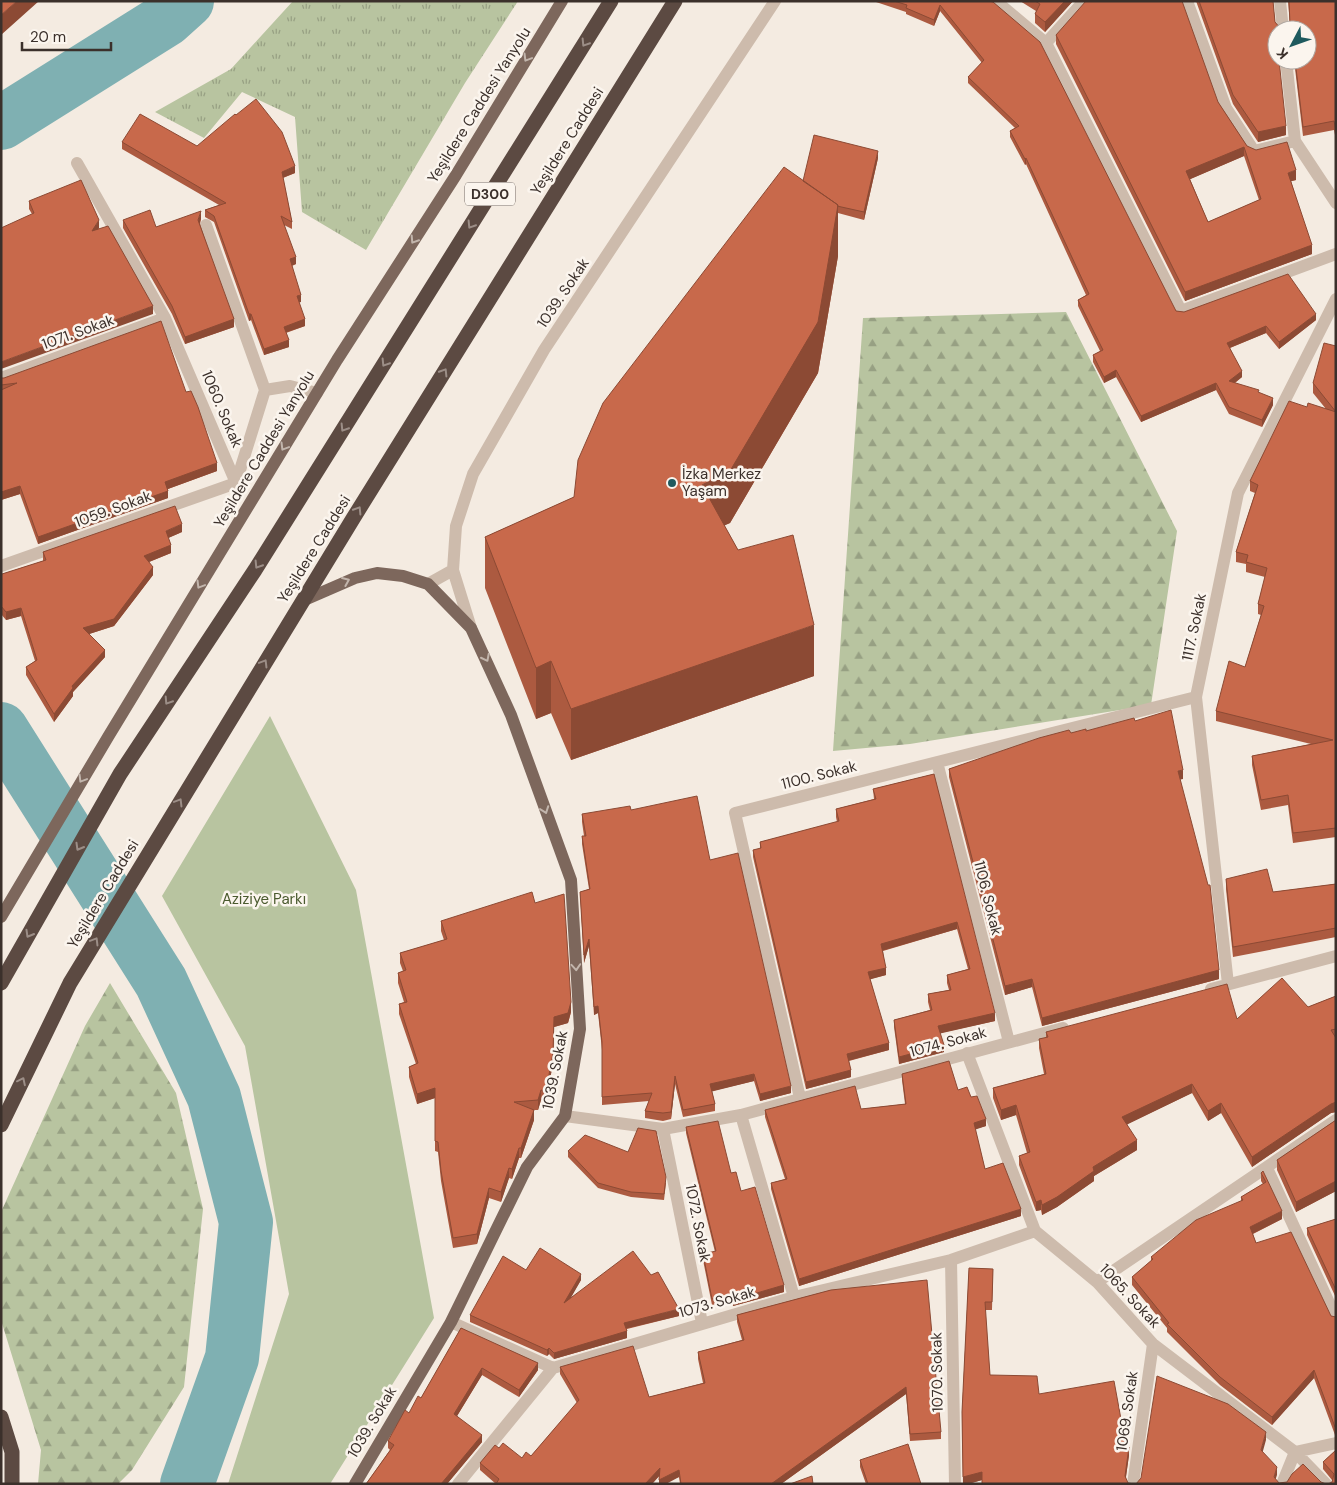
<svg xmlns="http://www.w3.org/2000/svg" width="1337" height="1485" font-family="'DM Sans',sans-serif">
<defs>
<pattern id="grass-tufts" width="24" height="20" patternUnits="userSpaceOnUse" patternTransform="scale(1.25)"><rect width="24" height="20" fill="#b8c4a0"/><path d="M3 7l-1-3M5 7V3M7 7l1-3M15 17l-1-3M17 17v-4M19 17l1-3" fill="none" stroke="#97a083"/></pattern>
<pattern id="forest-firs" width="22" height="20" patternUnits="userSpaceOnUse" patternTransform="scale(1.25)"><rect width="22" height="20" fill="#b8c4a0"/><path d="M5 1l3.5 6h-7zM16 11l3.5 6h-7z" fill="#97a083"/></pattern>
</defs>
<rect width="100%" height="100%" fill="#f4ebe1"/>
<path fill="url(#grass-tufts)" d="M293 1H518L465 83 366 250 302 212 295 117 242 92 204 138 155 112 231 69Z"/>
<path fill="url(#forest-firs)" d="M1066 312 1177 531 1151 705 910 744 833 751 863 318Z
M110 983 176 1093 203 1209 184 1387 132 1470 118 1484H38L41 1450 1 1320V1212L85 1026Z"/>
<path fill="#b8c4a0" d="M270 716 356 890 434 1318 330 1484H228L289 1294 245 1046 162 896Z"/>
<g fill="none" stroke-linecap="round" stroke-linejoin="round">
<path stroke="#7fb0b2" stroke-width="54" d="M1 123 167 19 187 1
M1 729 161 982 214 1097 246 1222 232 1358 187 1484"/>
<path stroke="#cdbbac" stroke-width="12" d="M996 1 1046 43 1181 311 1336 254
M1187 1 1226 108 1254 151 1295 141
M1280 1 1283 30
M1046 43 1084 1
M1286 60 1295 141 1336 203
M77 163 165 318 236 483
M206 225 265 390 236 483
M1 378 165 318
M265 390 290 386 317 393
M1 566 236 483
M428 584 453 570
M471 628 453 570 456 526 473 474 544 350 775 1
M937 762 1009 1042
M1228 984 1196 697 1238 493 1336 299
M1211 989 1336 956
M967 1053 1035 1231 1097 1282 1153 1344 1295 1452 1326 1484
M800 1098 735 813 1196 697
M741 1115 794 1297
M565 1116 663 1129 741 1115 1063 1028
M663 1129 702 1323
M1267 1168 1336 1318
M951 1260 955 1484
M1097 1282 1336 1120
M451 1322 553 1368
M458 1484 553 1368 794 1297 951 1260 1035 1231
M1133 1484 1153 1344
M1282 1484 1295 1452 1336 1443"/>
<path stroke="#7d675c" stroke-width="12" d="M302 601 355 578 377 573 403 576 428 584 471 628 511 715 571 880 580 1029 565 1116 527 1167 451 1322 355 1484
M1 917 108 737 337 360 456 175 562 1"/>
<path stroke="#5c4a42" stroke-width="15" d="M1 983 120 774 255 570 611 1
M1 1125 70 983 354 517 675 1
M1 1417 12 1452V1484"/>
</g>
<path fill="#ac5a40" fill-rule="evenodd" d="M873 1H989L1176 311 1184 312 1316 320 1279 349 1266 333 1230 348 1242 377 1235 383 1259 393 1273 405 1262 427 1229 414 1216 390 1141 422 1116 377 1104 383 1093 362V355L1100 351 1078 306V300L1086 295 1026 164 1025 165 1010 137V131L1015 128 968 83V77L982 63 940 11 934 26 906 14V12Z
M1020 1H1073L1045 32 1035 23V14L1036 11Z
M1196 1H1273L1275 22 1280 28H1287L1290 25 1288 1H1336V140L1334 130 1303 136 1294 60H1307L1277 30V60L1286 135 1258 142 1233 104Z
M1056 35 1218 102 1247 146 1296 180 1291 181 1312 254 1185 301 1056 44ZM1244 156 1259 200 1208 222 1190 179Z
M122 142 197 146 295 173 283 178 292 222V229L284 225 296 264 292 266 301 302H299L305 326 286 333 289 347 264 355 251 320 249 321 214 222 205 217V210L219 205 122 149Z
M878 158 864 220 838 213V256L818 373 730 523 724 525 738 550 814 676 571 760 551 713 536 719 485 588V537L574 497 803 181Z
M29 201 99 228 98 229 153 314 32 214 29 209Z
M201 219 200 224 234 327 185 344 172 314 123 228V220L156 227Z
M1336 346V837L1293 843 1288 805 1261 810 1252 765V756L1311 744 1216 721V711L1245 667 1261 615 1258 614V604L1265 577 1246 572V564L1236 562V552L1255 493 1250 491V481L1307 407 1326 409 1313 393V383Z
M1 378 186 392 217 471 168 489V498L38 544 20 494 1 500Z
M182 532 168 538 171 553 149 562 153 575 114 626 89 634 105 657 73 692V696L54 722 26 675V667L35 661 21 616 6 620 1 614V573L2 574 43 561V552Z
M1135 721 1183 779H1180L1219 979 1042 1026 1032 987 1005 995 949 777V769L1071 733 1086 731Z
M934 774 995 1021 940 1033 944 1052 899 1064 894 1027V1020L930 1010 928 1002V994L949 990 947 983V975L968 969 957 929 883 951 886 975 870 979 889 1050 849 1061 851 1077 806 1089 753 857V850L760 849V842L837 822 836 817V809L874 799 873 789Z
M631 810 710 860 791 1093 760 1101 754 1081 712 1091 715 1104V1111L683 1117 675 1084 671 1119 663 1121 645 1118V1111L649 1101 602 1105V1050L598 1013 594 1015 589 946 584 963 580 892 589 889 582 844V836H584L582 822V814Z
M1226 879 1273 892 1336 884V937L1233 957 1226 889Z
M441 921 571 1012 568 1023 554 1027 553 1063 546 1101 541 1100 538 1110H534V1120L521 1158H519L512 1179 509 1178 501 1202 489 1198 477 1244 453 1248 441 1181 438 1152 435 1151V1098L417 1104 409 1077V1067L416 1064 399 1014V1004L404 1002 398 983V973L403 971 400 963V953L444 940 441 931Z
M1336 996V1112L1331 1113 1252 1167 1221 1113 1208 1121 1192 1093 1127 1124 1137 1150 1094 1176V1181L1057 1207 1042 1215 1041 1210 1036 1211 1019 1165V1156L1027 1153 1016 1115 1001 1120 993 1098V1088L1044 1074 1039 1048V1039L1046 1038V1032L1237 1019 1308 1007Z
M902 1074 958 1090 971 1097 986 1126 975 1129 985 1169 1021 1216 799 1286 771 1189V1183L785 1179 765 1117V1110L861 1109 905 1104 902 1080Z
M1336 1120V1191L1296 1212 1277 1170V1160Z
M686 1127 731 1173 741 1191 784 1292 733 1306 732 1301 712 1305 703 1260V1254L715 1252 686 1133Z
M568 1151 666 1183 664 1200 631 1197 598 1188 568 1157Z
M1263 1171 1282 1219 1253 1234 1256 1243 1331 1316 1336 1317V1435H1335L1314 1378 1272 1425 1220 1385 1167 1332V1328L1132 1285V1277L1151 1261V1257L1241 1201V1197L1263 1184 1261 1181V1173Z
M1336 1219V1298L1307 1235V1228Z
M969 1268 993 1269 992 1310H985L990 1375 1039 1394 1127 1452 1129 1455 1126 1477 982 1480 968 1484H963L962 1412Z
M526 1270 581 1280 570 1298 679 1316 627 1329V1338L554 1359 549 1354 547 1356 470 1322V1315Z
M831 1290 941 1432V1439L910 1441 906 1394 781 1484H680L679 1477 659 1484 660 1475 652 1484H496L480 1470V1463L499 1448 522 1458 531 1456 577 1403 560 1374V1367L649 1397 703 1383 698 1359V1352L742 1340 737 1322V1315Z
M461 1328 538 1370 519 1397 482 1375 457 1416 482 1442 447 1484H366L390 1450 388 1448V1441L421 1398Z
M1336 1450V1484L1332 1482V1480L1323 1469V1462Z
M860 1460 921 1484H866L860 1467Z"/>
<path fill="#8c4a34" d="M17 1H39L1 35V15Z
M1065 1H1073L1045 32V22Z
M940 5V11L934 26V20Z
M1286 126V135L1258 142V132Z
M1244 147V156L1186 181V171Z
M878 151V158L864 220V212Z
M1026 158V164L1025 165V159Z
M295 166V173L282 178V172Z
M1296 170V180L1288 182V173Z
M838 205V256L818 373 730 523 702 536V485Z
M201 211V219L198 228V220Z
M99 220V228L92 239V231Z
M1312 245V254L1185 301V292Z
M296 257V264L290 266V259Z
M301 295V302L297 303V296Z
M153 306V314L1 369V362Z
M249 314H251V320L249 321Z
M1316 314V320L1279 349V342Z
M234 319V327L185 344V337Z
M305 319V326L284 333V327Z
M1266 326V333L1227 349V343Z
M289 340V347L264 355V349Z
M1116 370V377L1104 383V377Z
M1242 371V377L1229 387V381Z
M1216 383V390L1141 422V416Z
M1273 398V405L1262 427V420Z
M217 463V471L165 490V482Z
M20 486V494L1 500V492Z
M168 491V498L38 544V537Z
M182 524V532L166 539V531Z
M171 545V553L144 564V556Z
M153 567V575L114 626 83 636V628Z
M21 608V616L6 620V612Z
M814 625V676L571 760V709Z
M105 650V657L73 692V696L54 722V714L72 686Z
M551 661V713L536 719V668Z
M1183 770V779L1178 780V771Z
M957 922V929L881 951V944Z
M589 939V946L584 963V955Z
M886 968V975L868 980V972Z
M1219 970V979L1042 1026V1018Z
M1032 979V987L1005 995V986Z
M571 1002V1012L568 1023 554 1027 553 1063 546 1101V1091L554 1017Z
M598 1006V1013L594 1015V1007Z
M995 1013V1021L938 1034V1026Z
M889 1043V1050L847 1061V1054Z
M944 1045V1052L899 1064V1057Z
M851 1070V1077L806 1089V1082Z
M754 1074V1081L710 1092V1084Z
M675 1076V1084L671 1119V1112Z
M1192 1084V1093L1122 1127V1117Z
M791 1086V1093L760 1101V1094Z
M435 1088V1098L417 1104V1094Z
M541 1090V1100L538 1110V1100Z
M1336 1102V1112L1331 1113 1252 1167V1157L1331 1104Z
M1221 1103V1113L1208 1121V1111Z
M1016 1105V1115L1001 1120V1110Z
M534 1110V1120L521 1158V1148Z
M986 1119V1126L974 1130V1123Z
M1137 1140V1150L1094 1176V1181L1057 1207 1042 1215V1205L1093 1167Z
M519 1148V1158L512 1179V1169Z
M509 1168V1178L501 1202V1192Z
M1336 1181V1191L1296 1212V1202Z
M489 1188V1198L477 1244V1234Z
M1041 1200V1210L1036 1211V1202Z
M1021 1209V1216L799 1286V1279Z
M1282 1211V1219L1250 1235V1227Z
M581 1274V1280L564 1310V1303Z
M784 1285V1292L733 1306V1300Z
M679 1309V1316L624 1329V1323Z
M627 1331V1338L554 1359V1353Z
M549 1348V1354L547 1356V1350Z
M538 1363V1370L519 1397V1390Z
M482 1368V1375L454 1421V1414Z
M1314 1370V1378L1272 1425V1417Z
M906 1387V1394L781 1484H771Z
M1266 1432V1440L1261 1458V1450Z
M482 1435V1442L447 1484H441Z
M1129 1447V1455L1125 1483V1476Z
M1277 1467V1475L1274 1484V1477Z
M660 1468V1475L652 1484H645Z
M679 1470V1477L666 1484H659V1480Z
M982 1472V1480L968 1484H963V1477Z"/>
<path fill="#c8694b" stroke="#8c4a34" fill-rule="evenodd" d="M1 1H17L1 15Z
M894 1H989L993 2 1040 42 1176 311 1184 312 1288 274 1316 314 1279 342 1266 326 1227 343 1242 371 1229 381 1259 390 1258 392 1273 398 1262 420 1229 407 1216 383 1141 416 1116 370 1104 377 1093 355 1103 350 1078 300 1089 294 1026 158 1025 159 1010 131 1019 126 968 77 984 60 940 5 934 20 906 8 907 5Z
M1035 1H1065L1045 22 1035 14 1040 4Z
M1086 1H1182L1218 102 1247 146 1256 150 1287 142 1296 170 1288 173 1312 245 1185 292 1056 35ZM1244 147 1261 199 1208 222 1186 171Z
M1199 1H1273L1275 22 1280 28H1287L1290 24 1289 1H1336V131L1334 121 1303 127 1295 60H1307V30H1277V60H1279L1286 126 1258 132 1233 95Z
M256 99 282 132 295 166 282 172 292 222 281 216 296 257 290 259 301 295 297 296 305 319 284 327 289 340 264 349 251 314H249L214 216 205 210 226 203 122 142 140 114 197 146 235 114 236 115Z
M814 135 878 151 864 212 837 206 838 205 803 181Z
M784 167 838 205 818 322 730 471 702 485 738 550 793 535 814 625 571 709 551 661 536 668 485 537 574 497 578 460 603 403Z
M81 180 99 220 92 231 108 226 153 306 1 362V228L34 213 29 201Z
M150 210 156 227 201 211 198 220 234 319 185 337 172 306 123 220Z
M161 321 186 392 191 391 198 407 217 463 165 482 168 491 38 537 20 486 1 492V390L17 383 1 385V378H4Z
M1324 343 1336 346V412L1313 383Z
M1289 401 1307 407 1308 403 1336 412V828L1293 833 1288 795 1261 800 1252 756 1333 740 1216 711 1229 661 1245 667 1264 606 1258 604 1267 568 1246 562 1248 555 1236 552 1258 485 1250 481Z
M175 506 182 524 166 531 171 545 144 556 153 567 114 619 83 628 105 650 72 686 73 688 54 714 26 667 37 660 21 608 6 612 1 606V573L2 574 46 560 43 552Z
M1171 710 1183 770 1178 771 1208 885H1210L1219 970 1042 1018 1032 979 1005 986 949 769 1039 738 1069 730 1071 733 1086 729V731L1134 718 1135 721Z
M934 774 995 1013 938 1026 944 1045 899 1057 894 1020 932 1010 928 994 951 990 947 975 970 969 957 922 881 944 886 968 868 972 889 1043 847 1054 851 1070 806 1082 753 850 761 848 760 842 839 821 836 809 876 799 873 789Z
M697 796 710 860 738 853 791 1086 760 1094 754 1074 710 1084 715 1104 683 1110 675 1076 671 1112 663 1113 645 1111 652 1093 602 1097V1042L598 1006 594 1007 589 939 584 955 580 892 590 889 582 836H586L582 814 630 806 631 810Z
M1267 869 1273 892 1336 884V928L1233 947 1226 879Z
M532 892 535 903 564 894 571 1002 568 1013 554 1017 553 1053 546 1091 541 1090 538 1100 514 1102 534 1110 521 1148H519L512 1169 509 1168 501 1192 489 1188 477 1234 453 1238 441 1171 438 1142 435 1141V1088L417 1094 409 1067 418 1063 399 1004 407 1002 398 973 406 970 400 953 447 939 441 921Z
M1282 978 1308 1007 1336 996V1029L1331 1030 1336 1038V1102L1331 1104 1252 1157 1221 1103 1208 1111 1192 1084 1122 1117 1137 1140 1093 1167 1094 1171 1057 1197 1042 1205 1041 1200 1036 1202 1019 1156 1030 1152 1016 1105 1001 1110 993 1088 1046 1074 1039 1039 1048 1037 1046 1032 1227 984 1237 1019Z
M949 1061 958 1090 967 1087 971 1097 977 1096 986 1119 974 1123 985 1169 1003 1163 1021 1209 799 1279 771 1183 787 1179 765 1110 855 1086 861 1109 906 1104 902 1074Z
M1336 1120V1181L1296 1202 1277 1160Z
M718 1121 731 1173 736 1172 741 1191 755 1187 784 1285 733 1300 732 1295 712 1299 703 1254 716 1251 686 1127Z
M638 1128 656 1131 666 1177 664 1194 631 1192 598 1183 568 1151 585 1135 628 1152Z
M1263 1171 1282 1211 1250 1227 1256 1243 1291 1232 1331 1316 1336 1317V1428L1335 1427 1314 1370 1272 1417 1220 1377 1167 1324 1169 1323 1132 1277 1153 1259 1151 1257 1196 1220 1243 1200 1241 1197 1266 1182 1261 1173Z
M1336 1219V1290L1307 1228Z
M540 1248 581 1274 564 1303 633 1251 651 1275 658 1272 679 1309 624 1323 627 1331 554 1353 549 1348 547 1350 470 1315 503 1256 526 1270Z
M969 1268 993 1269 992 1302H985L990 1375 1037 1376 1039 1394 1114 1381 1127 1452 1129 1447 1125 1476 1128 1483 1135 1484H982V1472L963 1477 962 1412Z
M927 1280 941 1432 910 1434 906 1387 771 1484H681L679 1470 659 1480 660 1468 645 1484H496L499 1479 480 1463 495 1445 499 1448 503 1443 522 1458 526 1452 531 1456 579 1400 560 1367 633 1346 649 1397 705 1383 698 1352 744 1340 737 1315 831 1290Z
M461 1328 538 1363 519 1390 482 1368 454 1414 482 1435 441 1484H366L394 1445 388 1441 405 1410 409 1413 418 1396 421 1398Z
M1157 1376 1228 1404 1266 1432 1261 1450 1277 1467 1274 1477 1279 1483 1287 1482 1292 1474 1303 1464 1321 1482 1326 1484H1136L1141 1478Z
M908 1444 921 1484H868L860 1460Z
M1336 1450V1484H1328L1332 1482 1334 1474 1323 1462Z
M812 1476 813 1484H790Z"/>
<defs><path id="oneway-chevron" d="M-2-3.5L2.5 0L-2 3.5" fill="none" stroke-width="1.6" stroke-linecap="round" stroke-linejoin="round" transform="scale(1.25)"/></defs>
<g stroke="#9c8e87">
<use href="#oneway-chevron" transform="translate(585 43) rotate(122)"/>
<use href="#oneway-chevron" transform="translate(471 225) rotate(122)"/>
<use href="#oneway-chevron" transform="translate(385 363) rotate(122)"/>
<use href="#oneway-chevron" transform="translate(444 372) rotate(-58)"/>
<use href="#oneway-chevron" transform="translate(344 428) rotate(122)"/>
<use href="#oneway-chevron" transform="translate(358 510) rotate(-58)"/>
<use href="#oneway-chevron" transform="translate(258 565) rotate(122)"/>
<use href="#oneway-chevron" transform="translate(264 663) rotate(-59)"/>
<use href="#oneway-chevron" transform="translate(168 701) rotate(123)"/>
<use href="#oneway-chevron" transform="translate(179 802) rotate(-59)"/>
<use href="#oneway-chevron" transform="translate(79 847) rotate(120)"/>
<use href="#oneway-chevron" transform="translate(29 934) rotate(120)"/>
<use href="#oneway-chevron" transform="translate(95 941) rotate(-59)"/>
<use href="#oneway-chevron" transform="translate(22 1081) rotate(-64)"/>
</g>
<g stroke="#c2b5ac">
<use href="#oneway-chevron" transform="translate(527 58) rotate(121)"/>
<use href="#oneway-chevron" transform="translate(414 240) rotate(123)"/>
<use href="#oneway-chevron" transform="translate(284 447) rotate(121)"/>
<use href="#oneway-chevron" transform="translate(346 581) rotate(-23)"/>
<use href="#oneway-chevron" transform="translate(200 585) rotate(121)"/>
<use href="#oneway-chevron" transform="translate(486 658) rotate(63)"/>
<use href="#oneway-chevron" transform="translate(82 779) rotate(121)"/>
<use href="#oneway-chevron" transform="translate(545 810) rotate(70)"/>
<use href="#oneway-chevron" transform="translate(576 967) rotate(86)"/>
</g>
<circle fill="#1f5a5e" stroke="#fbf5ee" stroke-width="2" cx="672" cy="483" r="5"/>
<g text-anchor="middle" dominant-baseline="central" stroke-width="5" stroke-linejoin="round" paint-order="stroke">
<rect fill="#fbf5ee" stroke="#756b66" stroke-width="1" x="465" y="182.5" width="50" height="23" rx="4"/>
<g font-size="14" font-weight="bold" fill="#3b302b">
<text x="490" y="194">D300</text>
</g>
<g font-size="15" fill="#3b302b" stroke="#fbf5ee">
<text transform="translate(479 105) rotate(-58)">Yeşildere Caddesi Yanyolu</text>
<text transform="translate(567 141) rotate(-58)">Yeşildere Caddesi</text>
<text transform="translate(563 293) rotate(-56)">1039. Sokak</text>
<text transform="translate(78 332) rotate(-20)">1071. Sokak</text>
<text transform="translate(222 409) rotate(67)">1060. Sokak</text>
<text transform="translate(264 449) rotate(-59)">Yeşildere Caddesi Yanyolu</text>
<text transform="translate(113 509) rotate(-20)">1059. Sokak</text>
<text transform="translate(314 549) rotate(-58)">Yeşildere Caddesi</text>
<text transform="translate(1194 627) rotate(-78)">1117. Sokak</text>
<text transform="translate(819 775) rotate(-14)">1100. Sokak</text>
<text transform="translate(103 894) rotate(-59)">Yeşildere Caddesi</text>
<text transform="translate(988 898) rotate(76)">1106. Sokak</text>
<text transform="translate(948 1042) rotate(-15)">1074. Sokak</text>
<text transform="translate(555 1070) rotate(-79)">1039. Sokak</text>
<text transform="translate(698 1223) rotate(79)">1072. Sokak</text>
<text transform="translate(1130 1296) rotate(47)">1065. Sokak</text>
<text transform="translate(717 1302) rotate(-16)">1073. Sokak</text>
<text transform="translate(937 1372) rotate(-91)">1070. Sokak</text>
<text transform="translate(1127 1411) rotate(-82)">1069. Sokak</text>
<text transform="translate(372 1422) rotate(-59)">1039. Sokak</text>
</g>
<g font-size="15" fill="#3b302b" stroke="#fbf5ee" text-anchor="start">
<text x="682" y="474">İzka Merkez<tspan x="682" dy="17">Yaşam</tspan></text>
</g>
<g font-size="15" fill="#4a5a2e" stroke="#fbf5ee">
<text x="264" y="899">Aziziye Parkı</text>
</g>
</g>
<rect width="1337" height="1485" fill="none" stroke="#3b302b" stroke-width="5"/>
<g transform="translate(1292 45) rotate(229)"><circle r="24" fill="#fbf5ee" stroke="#aea6a0"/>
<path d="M0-4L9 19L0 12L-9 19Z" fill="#1f5a5e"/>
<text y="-8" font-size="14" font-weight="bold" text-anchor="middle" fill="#3b302b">K</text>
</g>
<path d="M22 42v8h89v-8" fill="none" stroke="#3b302b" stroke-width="2.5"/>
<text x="30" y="42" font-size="15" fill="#3b302b" stroke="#fbf5ee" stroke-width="4" paint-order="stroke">20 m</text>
</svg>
